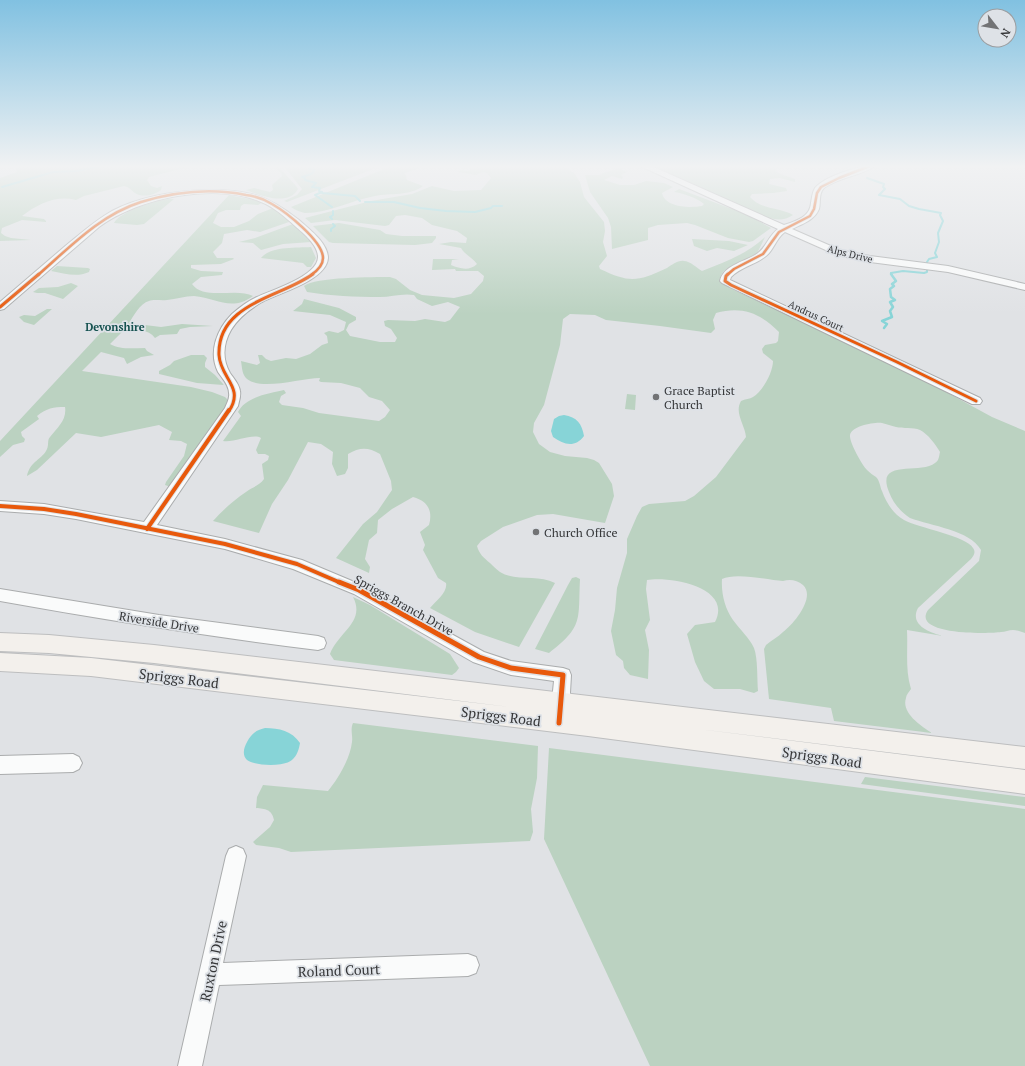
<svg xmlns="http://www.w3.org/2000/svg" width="1025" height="1066" font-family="'PT Serif',serif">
<rect width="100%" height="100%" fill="#e0e2e5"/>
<path fill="#bbd2c1" d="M15 165H66L70 167 81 165H196L149 177 147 180 151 186 157 188 162 186 161 190C154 195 143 198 135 193 131 190 129 187 124 186L84 196 76 200C56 195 38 204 22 216L44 219 46 221V222L22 220 2 228 1 233 5 236 11 238 31 240 0 241V178L17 172Z
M271 165H277L296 186 298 189C288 207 260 195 246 190L254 188 270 192 273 190 272 185 282 176 281 173Z
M283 165H384L287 202 284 201 297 195 302 189Z
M394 165H428L405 173 407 180 423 186C410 196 390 193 375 196 352 200 329 213 305 213 300 212 295 210 291 207Z
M477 165H561L574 173 580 182 584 197 604 222 605 231 603 242 607 256 599 266 600 269C630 283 637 282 667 268 672 265 678 260 684 261 690 261 697 268 702 271 725 262 747 254 765 237 762 243 758 253 754 257 745 264 717 265 721 282L734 290 891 362 992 417 1025 431V633C1021 632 1017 630 1013 630 1009 630 1005 632 1001 632 988 634 911 635 928 610L979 561 981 550C970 530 931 526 910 518 900 511 893 503 889 492 875 458 920 475 935 463 939 461 939 456 940 452 936 445 928 434 920 430 913 427 903 429 896 427 891 426 887 424 882 423 874 422 852 426 850 435 849 442 862 465 867 470 870 473 873 475 876 477 880 481 880 487 882 491 886 502 893 514 904 520 918 528 967 536 973 548 976 552 974 555 971 559L918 608C909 625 930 633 943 636L907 630C908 650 905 670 911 689 909 692 906 695 906 698 901 713 921 726 932 733L834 721 831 708 769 699 764 649 766 645C772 640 778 637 783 632 794 624 816 597 803 585 797 580 790 579 783 581 767 580 736 572 722 579 721 593 725 609 733 620 740 630 749 637 754 648 758 658 757 680 758 691L754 693 740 689H714L704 681 695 662 687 634 695 625 715 622C733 587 670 576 647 580L646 589 650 620 645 630 649 650 648 679 630 675 624 668 623 661 616 655 611 631 615 610 617 588 627 553V539L637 516 642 507 649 504 685 501 694 496 716 477 746 437C745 425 734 413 741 401 745 399 750 399 753 397 763 391 773 372 773 361L763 353 762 349 765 345 776 343 778 341 779 332C760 313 742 306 716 313L713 320 715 329 711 333 660 326 606 320 595 315 570 314 563 319 560 345 544 405 534 423 533 432 539 444 550 452 565 456 587 458 594 460 599 463 612 484 614 496 605 523 553 514 537 515 503 527 481 541 477 546C479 554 484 558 490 563 493 566 496 569 500 572 516 582 538 574 555 583L519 647 475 632 430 608C436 601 448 592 446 583L438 578 423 550 425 545 420 532 429 525C433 511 428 501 413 497L392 509 378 520 377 533 369 540 365 559 370 567 369 573 336 558 363 524 377 512 392 490 391 481 380 454C368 447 360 447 348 454V468L345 474 337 476 332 464 333 452 321 444 308 442 288 480 272 504 259 533 213 521C223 510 234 500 246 492 252 487 259 486 264 479L262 464 268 460 269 456 265 454H258L256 450 261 438C253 433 234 443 223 441L241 416 238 412C245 397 270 393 284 390L286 393 281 396 279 402 282 405 303 408 319 413 379 421 385 417 390 410 382 401 369 397 360 388 341 383 321 382 319 381 320 378C301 378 262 391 247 379 242 375 242 367 241 361L257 365 260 363 258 355H262L266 359 271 361 286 358 296 359 310 354 322 345 328 343 327 336 324 333 329 331 338 333 344 330 346 322 330 315 293 311 302 304 304 299 339 308 356 317V320L349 324 346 330 350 336 380 342H395L397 338 391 329 385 326 384 321 388 320 415 321 425 319 445 322 450 320 460 307 448 302 432 306 417 299 414 295C402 293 391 297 380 297 356 297 330 296 307 292L304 286C315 277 373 277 390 277L396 279 410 290 422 295 454 298 471 294 483 281 484 276 478 271H456L455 269 432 270 433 259H459L452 260 451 265C460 269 470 271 477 264 472 257 465 255 461 248L439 244 451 242 466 243 467 238 457 231 432 225 422 218 405 215 396 216 389 225 385 226 335 220 311 223 305 218 371 201 412 194 432 186 454 191 481 190 491 178 487 173 483 172 476 175 458 172 461 170 468 171Z
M630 165 623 168 622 170 627 172 621 175 623 177 622 179 612 176 604 180 620 185H634L646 181 664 183 673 187 662 193C665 208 691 208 702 206L704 204C697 198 683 193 674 192L679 189 748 215 771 228 753 241 749 242 728 238 695 225 687 223 658 225 648 228V240L612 249 611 227 608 218 590 192 585 175H600L603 173Z
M651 165H781L775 171C782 175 787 176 795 179V182L780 178 770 179 769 184 786 188 787 191 773 193 752 194 750 197C761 210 779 207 793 215 784 221 776 220 766 217Z
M229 195 263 202 258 205 244 204 241 206 240 210H226L218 213 213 223 221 227H234L249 221 258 214 273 208 287 218 289 222 260 232 247 230 224 234 222 243 213 252 217 258H233L234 259 221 264 191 265V268L201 271 223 272 222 275 201 277 192 284C204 301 237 287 253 296 231 312 217 298 194 296 185 296 176 299 167 300 161 301 154 299 149 301 140 303 133 317 129 323L161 327 182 324 213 326 190 327 180 329 177 334 160 335 155 338C149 329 134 329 125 329L110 344C121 350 133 348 145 348L147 351 154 355 141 357 127 364 124 358 101 352 82 371 191 387 212 392 225 397 228 400 227 406 171 487 165 485 166 482 184 456 187 444 181 441 169 440 172 432 159 425 101 437 76 433 37 470 27 476C30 461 43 459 47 449 49 445 47 440 50 437 58 427 67 420 65 407 53 407 47 408 37 416L39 419 21 432 22 436 25 439 24 442 13 445 0 457V441Z
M168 199H174L144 224 137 225 114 223C119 212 155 201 168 199Z
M339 223 380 230 386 234 402 236H436V238L432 243 415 245 333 243 329 242 313 226Z
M293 224 311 242 283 244 261 250 253 243 239 242 255 238Z
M692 239 729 241 748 245 734 251 717 248 707 251 694 246Z
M311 247 316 258 311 267H307L303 263 261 258C271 246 296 248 311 247Z
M57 266 88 268 90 269 89 272C76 278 64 273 51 271Z
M71 283 78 286 63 299 45 293H37L33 292 39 288 58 287Z
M47 309H52L34 325 24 322 19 317 24 315 35 316Z
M191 355H204L207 358 205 363V367L215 375 224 385 197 383 159 374V371L170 365 174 361Z
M627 394 636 395 635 410 625 409Z
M576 577 580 579C578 620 584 626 549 653L535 649 568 585 572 578Z
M353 597 370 605 450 654 459 668 456 672 452 675 334 660 330 654C338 632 366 622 353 597Z
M353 723 538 746 537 778 531 809 533 832 530 841 291 852 279 848 256 845 253 842 270 827 274 820C272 809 265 809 256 808L257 797 263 785 328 791C338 779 350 759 352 742 353 735 350 730 353 723Z
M549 748 1025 809V1066H650L544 839Z
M865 777 1025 797V806L861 784Z"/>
<path fill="#87d4d7" d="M564 415C577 417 582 424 584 436 575 448 564 445 553 437L551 431 554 419 559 416Z
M265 728C279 728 292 731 300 743 299 749 297 756 292 760 284 767 255 766 247 760 239 753 248 738 254 733 257 730 262 729 265 728Z"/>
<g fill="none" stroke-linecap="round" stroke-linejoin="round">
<path stroke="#87d4d7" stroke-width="2" d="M108 165H112
M307 165H314L309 169 315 170 311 174 302 177 305 178V180L316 183 312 187 320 188 319 191 322 192 315 195 332 207
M843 165 847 167
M867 178 884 184 883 187 885 189 879 195 900 199 909 206 919 209 941 213 940 215 943 221 938 233 939 242 935 253 937 257 929 259 927 262
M2 187 53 172 76 171 108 165
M322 193 355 196 360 201
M365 202H394L420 208 446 211 475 212 491 208 493 206H502
M332 219 330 217 333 215V211
M331 231V229L335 226 333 224
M892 275 891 273 903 271 924 273 927 272V269"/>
<path stroke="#87d4d7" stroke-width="2.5" d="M884 328 887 324 882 321 892 317 890 311 893 307 890 302 895 300 891 297 890 289 894 286 892 284 896 281 891 274"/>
<defs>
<path id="minor" d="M638 165H649L784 225C796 221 810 217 811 203 812 198 812 193 815 188 825 176 861 165 876 165 862 176 839 177 824 188 818 194 821 202 819 209 815 220 802 224 792 229L840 250 870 256 948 266 1025 284V290L948 272 870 262 837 255 785 232C776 238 774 250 766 256 755 265 741 267 731 277L730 280 980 398 982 401 980 404H972L722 283 720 281C723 266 743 262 755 255 766 249 768 236 778 229Z
M207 190C248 190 266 194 299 220 309 229 328 243 328 258 327 280 279 293 262 302 250 309 238 318 231 330 223 344 222 359 230 373 234 379 239 384 240 391 241 396 239 401 238 406L157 525 225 539 302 560 364 586 484 652 511 661 563 668 569 670 571 675 569 711 566 717 560 719 554 717 551 711 554 681 511 675 473 662 354 594 293 569 225 549 76 519 44 514 0 511V501L44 504 144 522 225 408C227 403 230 398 229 393 229 385 222 378 218 372 208 352 217 329 232 314 240 307 248 301 257 297 272 290 318 276 318 257 318 245 304 234 295 226 285 217 274 207 261 202 215 182 138 198 99 227L4 309 0 310V302C21 284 42 266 63 248 79 235 94 221 112 211 141 196 174 191 207 190Z
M0 589 159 615 318 636 324 638 326 643 324 648 318 650C211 637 106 620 0 601Z
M73 754 79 757 82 763 79 769 73 772 0 774V756Z
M236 846 243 849 246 856 223 963 468 954 476 957 479 965 476 973 468 976 219 985 202 1066H178L226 856 229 849Z"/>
<path id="major" d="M0 633 49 635 154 645 1025 747V769L698 729 1025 770V794L588 736 91 676 0 671V653L91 658 519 708 154 663 49 653 0 651Z"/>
</defs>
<use href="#minor" stroke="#aaacad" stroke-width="2"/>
<use href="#major" stroke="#bdbebf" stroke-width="2"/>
<use href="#minor" fill="#fafbfb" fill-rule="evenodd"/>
<use href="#major" fill="#f3f0ec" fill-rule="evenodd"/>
<defs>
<path id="cycleway-far3" d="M38 275C70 247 100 215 141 202 174 192 212 188 246 195 255 196 264 199 272 204 286 212 323 241 323 258 323 265 317 271 311 275
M727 275 734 269 763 254 779 232 810 216 814 209 817 193 821 187 839 178 872 165"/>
<path id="cycleway-far2" d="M728 274 726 276 725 281 731 285 897 362 976 401
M0 307 39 274
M229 411C245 387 220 378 219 355 217 303 282 297 313 274"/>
<path id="cycleway-far1" d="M0 506 44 509 76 514 225 544 297 564 341 583
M147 529 229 410"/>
<path id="cycleway" d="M339 582 359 590 479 657 511 668 563 675 559 723"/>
</defs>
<use href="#cycleway-far3" stroke="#dee2e7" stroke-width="4"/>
<use href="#cycleway-far2" stroke="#dee2e7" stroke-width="5"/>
<use href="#cycleway-far1" stroke="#dee2e7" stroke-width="6"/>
<use href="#cycleway" stroke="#dee2e7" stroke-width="8"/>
<use href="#cycleway-far3" stroke="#e8590c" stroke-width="2.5"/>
<use href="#cycleway-far2" stroke="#e8590c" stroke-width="3"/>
<use href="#cycleway-far1" stroke="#e8590c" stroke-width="4"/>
<use href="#cycleway" stroke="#e8590c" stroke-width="5"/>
</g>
<linearGradient id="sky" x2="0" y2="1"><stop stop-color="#81c1e1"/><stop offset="0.53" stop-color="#f1f2f3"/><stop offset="1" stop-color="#f1f2f3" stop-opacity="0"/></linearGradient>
<rect width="1025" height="314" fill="url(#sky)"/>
<g fill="#727375" stroke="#dee2e7" stroke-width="1.5">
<circle cx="656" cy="397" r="4"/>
<circle cx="536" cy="532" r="4"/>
</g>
<g text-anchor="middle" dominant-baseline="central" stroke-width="3.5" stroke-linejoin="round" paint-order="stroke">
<g font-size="10" fill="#363739" stroke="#dee2e7">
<text transform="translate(850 254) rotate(14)">Alps Drive</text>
<text transform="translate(816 316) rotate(25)">Andrus Court</text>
</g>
<g font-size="11" font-weight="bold" fill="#15514f" stroke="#dee2e7">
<text x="115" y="327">Devonshire</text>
</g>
<g font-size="12" fill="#363739" stroke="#dee2e7" text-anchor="start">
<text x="664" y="390">Grace Baptist<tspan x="664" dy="14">Church</tspan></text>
<text x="544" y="532">Church Office</text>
</g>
<g font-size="12" fill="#363739" stroke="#dee2e7">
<text transform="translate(404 605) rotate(29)">Spriggs Branch Drive</text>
<text transform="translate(159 622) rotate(9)">Riverside Drive</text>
</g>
<g font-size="14" fill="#363739" stroke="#dee2e7">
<text transform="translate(179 678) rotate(7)">Spriggs Road</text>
<text transform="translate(501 716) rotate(7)">Spriggs Road</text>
<text transform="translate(822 757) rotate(8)">Spriggs Road</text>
<text transform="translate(213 961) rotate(-78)">Ruxton Drive</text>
<text transform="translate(339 970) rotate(-2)">Roland Court</text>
</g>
</g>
<g transform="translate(997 28) rotate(121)"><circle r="19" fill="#dee2e7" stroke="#9b9ea1"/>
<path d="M0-3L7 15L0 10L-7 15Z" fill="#727375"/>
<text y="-6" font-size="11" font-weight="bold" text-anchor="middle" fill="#363739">N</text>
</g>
</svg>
